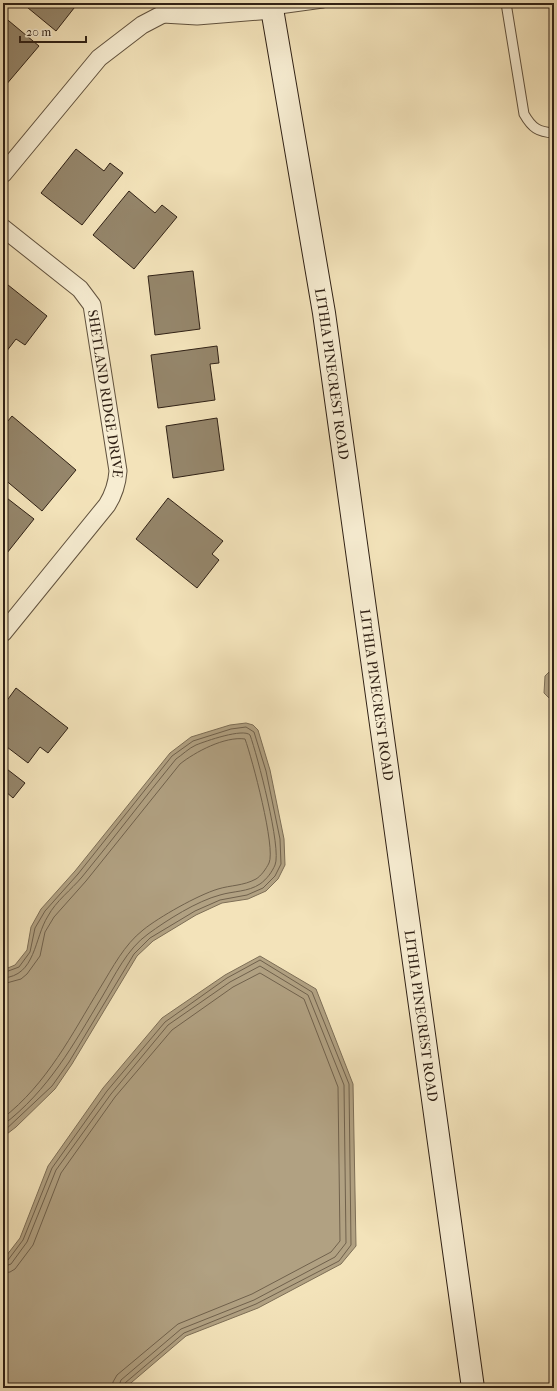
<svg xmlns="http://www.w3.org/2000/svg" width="557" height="1391" font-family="'IM FELL French Canon',serif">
<rect width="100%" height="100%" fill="#f3e3ba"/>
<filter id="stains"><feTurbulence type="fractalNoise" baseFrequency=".005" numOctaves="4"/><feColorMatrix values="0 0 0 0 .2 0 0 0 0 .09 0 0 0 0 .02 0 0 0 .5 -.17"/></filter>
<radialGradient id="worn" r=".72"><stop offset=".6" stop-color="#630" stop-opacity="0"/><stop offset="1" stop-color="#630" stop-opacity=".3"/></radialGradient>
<path fill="#b1a182" stroke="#7d6e56" d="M554 667V703L544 693 545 676Z
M246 723 253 725 258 730 270 770 284 839 285 865 278 879 266 891 248 899 222 903 196 915 153 941 137 956 72 1064 55 1089 16 1127 3 1137V970L15 965 27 950 31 927 41 909 75 871 170 753 191 737 230 725Z
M260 956 316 989 353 1084 356 1246 341 1264 258 1308 186 1336 125 1388H3V1260L20 1238 48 1166 103 1088 162 1018 225 975Z"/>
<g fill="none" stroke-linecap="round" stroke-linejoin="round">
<path stroke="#70614c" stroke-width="1" d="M3 973 19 967 30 952 35 928 45 911 78 874 172 756 193 741 231 729 246 727 254 732 266 771 280 839 281 864 275 876 263 888 247 895 220 900 195 911 150 938 134 954 69 1062 52 1086 3 1132
M3 978C36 976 34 938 48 916 56 901 71 890 82 877 114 838 144 798 176 759 182 755 189 748 196 745 206 741 243 728 250 735 257 754 282 849 275 865 272 872 267 879 260 884 248 892 233 891 220 895 197 901 167 920 148 934 127 949 115 975 102 997 73 1045 49 1090 3 1125
M3 984 21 979 27 974 40 956 45 932 54 917 86 881 180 764C195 752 225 736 245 739 252 758 276 848 269 863 266 869 261 876 256 879 243 886 231 885 218 889 198 895 159 917 143 930 124 945 113 967 100 988 72 1034 47 1084 3 1118
M3 1262 8 1260 23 1240 52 1168 107 1091 165 1022 227 978 260 960 312 992 349 1084 351 1245 339 1261 256 1304 184 1333 125 1383 123 1388
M3 1267 11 1264 27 1242 56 1170 111 1094 168 1025 230 982 260 966 308 995 344 1085 346 1243 335 1257 254 1300 181 1329 121 1380 118 1388
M3 1273 10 1272 15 1269 33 1245 61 1173 115 1097 172 1030 233 987 260 973 304 999 338 1087 340 1241 331 1252 252 1294 178 1324 117 1375 113 1382 112 1388"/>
</g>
<path fill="#95866b" stroke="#302115" d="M22 3H78L56 31Z
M3 16 39 46 5 86 3 84Z
M76 149 104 171 110 163 123 173 82 225 41 193Z
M129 191 155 213 162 205 177 217 134 269 93 235Z
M193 271 200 329 155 335 148 276Z
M3 281 47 316 25 345 16 339 6 352 3 349Z
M217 346 219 363 210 364 215 400 158 408 151 355Z
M12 416 76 470 42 511 3 478V427Z
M217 418 224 470 173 478 166 426Z
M3 495 34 519 3 558Z
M168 498 223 541 212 554 219 560 197 588 136 539Z
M16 688 68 728 48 753 40 747 28 763 3 744V706Z
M3 766 25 783 13 798 5 791 3 794Z"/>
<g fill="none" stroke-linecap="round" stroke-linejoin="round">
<defs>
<path id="lane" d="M506 3 524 114C532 128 538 132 554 133
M272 10 323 3"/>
<g id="street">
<path d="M163 14 197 16 272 10"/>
<path d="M3 174 99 58 142 25 163 14 179 3"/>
<path id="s1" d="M3 228 80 289 92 305 118 471C117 485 114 494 107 505L3 633"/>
</g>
<g id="secondary">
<path id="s2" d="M271 3 324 313 473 1388"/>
</g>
</defs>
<use href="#lane" stroke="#61523e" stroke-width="11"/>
<use href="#street" stroke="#61523e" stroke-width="19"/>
<use href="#secondary" stroke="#302115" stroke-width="24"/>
<use href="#lane" stroke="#f7edd2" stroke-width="9"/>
<use href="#street" stroke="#f7edd2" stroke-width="17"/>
<use href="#secondary" stroke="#f7edd2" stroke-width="22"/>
</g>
<g text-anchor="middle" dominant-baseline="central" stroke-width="3.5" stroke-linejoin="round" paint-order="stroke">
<g font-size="14" fill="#302115" stroke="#f7edd2">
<text stroke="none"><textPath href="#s2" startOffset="376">LITHIA PINECREST ROAD</textPath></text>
<text stroke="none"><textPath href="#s1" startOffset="208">SHETLAND RIDGE DRIVE</textPath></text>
<text stroke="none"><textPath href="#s2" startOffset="700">LITHIA PINECREST ROAD</textPath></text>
<text stroke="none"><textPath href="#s2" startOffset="1024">LITHIA PINECREST ROAD</textPath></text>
</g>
</g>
<rect width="557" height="1391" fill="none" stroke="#f3e3ba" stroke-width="16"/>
<rect x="4" y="4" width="549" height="1383" fill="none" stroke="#302115" stroke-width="2"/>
<rect x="8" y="8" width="541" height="1375" fill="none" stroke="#302115"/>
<path d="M20 36v6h66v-6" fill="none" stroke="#302115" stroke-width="2"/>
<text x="26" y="36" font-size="12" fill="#302115" stroke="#f7edd2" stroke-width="3" paint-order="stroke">20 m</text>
<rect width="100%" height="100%" filter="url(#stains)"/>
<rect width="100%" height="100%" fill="url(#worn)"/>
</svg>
